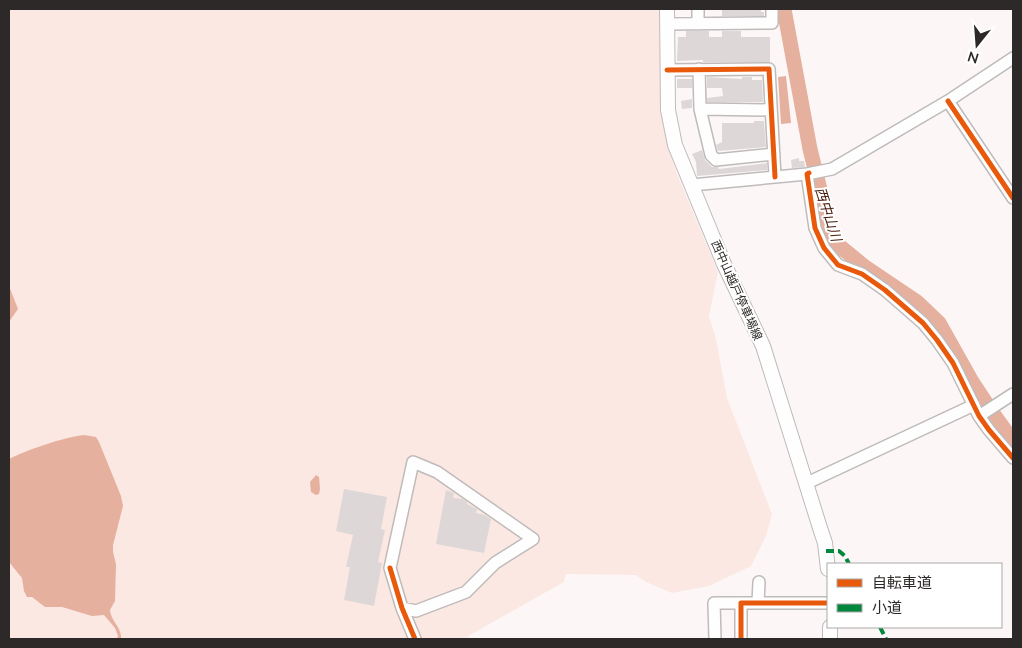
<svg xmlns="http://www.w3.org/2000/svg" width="1022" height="648" font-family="Lato,'Noto Sans JP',sans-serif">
<rect width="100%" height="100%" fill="#fcf7f6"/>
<path fill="#fce8e2" d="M9 9H662L668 146 677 174 718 272 709 316 716 339 727 398 772 514 766 536 751 566 709 586 672 593 646 582 636 575 566 574 564 582 468 636 469 639H9Z"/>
<path fill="#e6b09e" d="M786 76 791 123 781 124 778 77Z
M9 286 18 309 9 322Z
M84 435 96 437 99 442 121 496 123 506 113 545V552L116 564 115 601 110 610C111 622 122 627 121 639H117L118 636 115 628 104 615 92 616 62 607H45L32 597H27L24 591 22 578 9 562V459C27 450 64 437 84 435Z
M316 475 319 477 320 489 319 494 316 495 311 492 310 482Z"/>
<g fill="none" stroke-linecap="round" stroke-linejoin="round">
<path stroke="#e6b09e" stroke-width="15" d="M784 9 810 149 829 226 837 244 865 267 917 302 939 323 971 380 994 415 1013 441"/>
</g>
<path fill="#ddd8d7" d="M722 9H761V12H764V16H722Z
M686 31H709V37H722V31H741V37H770V62H703V60L677 61 678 37H686Z
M707 77 742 79V77H752V80H762L763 102H707V98L723 96 722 88H707Z
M677 79H692V88H677Z
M692 99V108L682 109 681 101Z
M754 121H764L766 147 718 151 716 145 722 142V123H754Z
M702 150 705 160 712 167H718L719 169 767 163V170L697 176 696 162 692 154Z
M799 158V161H804L805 167 792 168 791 160Z
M344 489 387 497 381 529 385 530 378 562 382 563 374 606 344 600 350 567H346L353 535 336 531Z
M446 490 454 493 453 498 463 499 467 502V504L477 509 476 513 485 515 491 519 484 553 436 544Z"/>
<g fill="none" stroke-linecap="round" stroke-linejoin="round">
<defs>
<path id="minor" d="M667 24 772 23V9
M698 24V9
M699 69 700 109 711 155 716 160 774 154
M667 70 769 69 775 177
M948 101 1013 198
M700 109 771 110
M807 174 815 228 824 248 838 265 862 274 885 290 923 323 937 340 953 363 979 416 989 430 1013 458
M692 185 807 174 832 169 948 101 1013 58
M979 416 1013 394
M807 483 974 405
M758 602 759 582
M402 608 416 611 466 592 495 563 533 539 437 472 413 462 390 568 402 608 415 639
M715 639 714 603H741
M741 639V603H828"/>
<path id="major" d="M667 9 668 110 675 145 724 264 763 346 820 528 825 543 828 569
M830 639V627"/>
</defs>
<use href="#minor" stroke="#bfbbba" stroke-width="14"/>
<use href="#major" stroke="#bfbbba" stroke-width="16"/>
<use href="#minor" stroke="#fffefe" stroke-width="11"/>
<use href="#major" stroke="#fffefe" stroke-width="14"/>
<path stroke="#00873e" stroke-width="4" stroke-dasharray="8 4" stroke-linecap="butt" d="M826 551H839L845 556 849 564
M880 627 886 639"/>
<defs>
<path id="cycleway" d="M667 70 769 69 775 177
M948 101 1013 198
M809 173 807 174 815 228 824 248 838 265 862 274 885 290 923 323 937 340 953 363 979 416 989 430 1013 458
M390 568 402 608 415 639
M741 639V603H828"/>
</defs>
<use href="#cycleway" stroke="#fff" stroke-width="8"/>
<use href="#cycleway" stroke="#e8590c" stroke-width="5"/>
</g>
<g text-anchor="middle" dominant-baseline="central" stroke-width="4" stroke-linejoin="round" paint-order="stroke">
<g font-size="12" fill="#2d2928" stroke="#fff">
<text transform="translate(737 290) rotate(66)">西中山越戸停車場線</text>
</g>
<g font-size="14" font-style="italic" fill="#471908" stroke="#fff">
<text transform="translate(829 214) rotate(72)">西中山川</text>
</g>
</g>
<rect width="1022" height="648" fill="none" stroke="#2d2928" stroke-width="20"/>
<rect x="827" y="563" width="175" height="65" fill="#ffffff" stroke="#aba9a9"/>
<rect x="837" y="579" width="25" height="8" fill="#e8590c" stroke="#aba9a9"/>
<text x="872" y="588" font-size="15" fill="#2d2928">自転車道</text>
<rect x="837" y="604" width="25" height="8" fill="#00873e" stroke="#aba9a9"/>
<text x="872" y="613" font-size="15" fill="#2d2928">小道</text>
<g transform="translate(977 45) rotate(197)" stroke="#ffffff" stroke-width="4" paint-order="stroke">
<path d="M0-4L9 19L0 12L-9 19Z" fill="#2d2928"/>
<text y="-8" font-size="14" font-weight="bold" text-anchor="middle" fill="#2d2928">N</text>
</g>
</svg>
